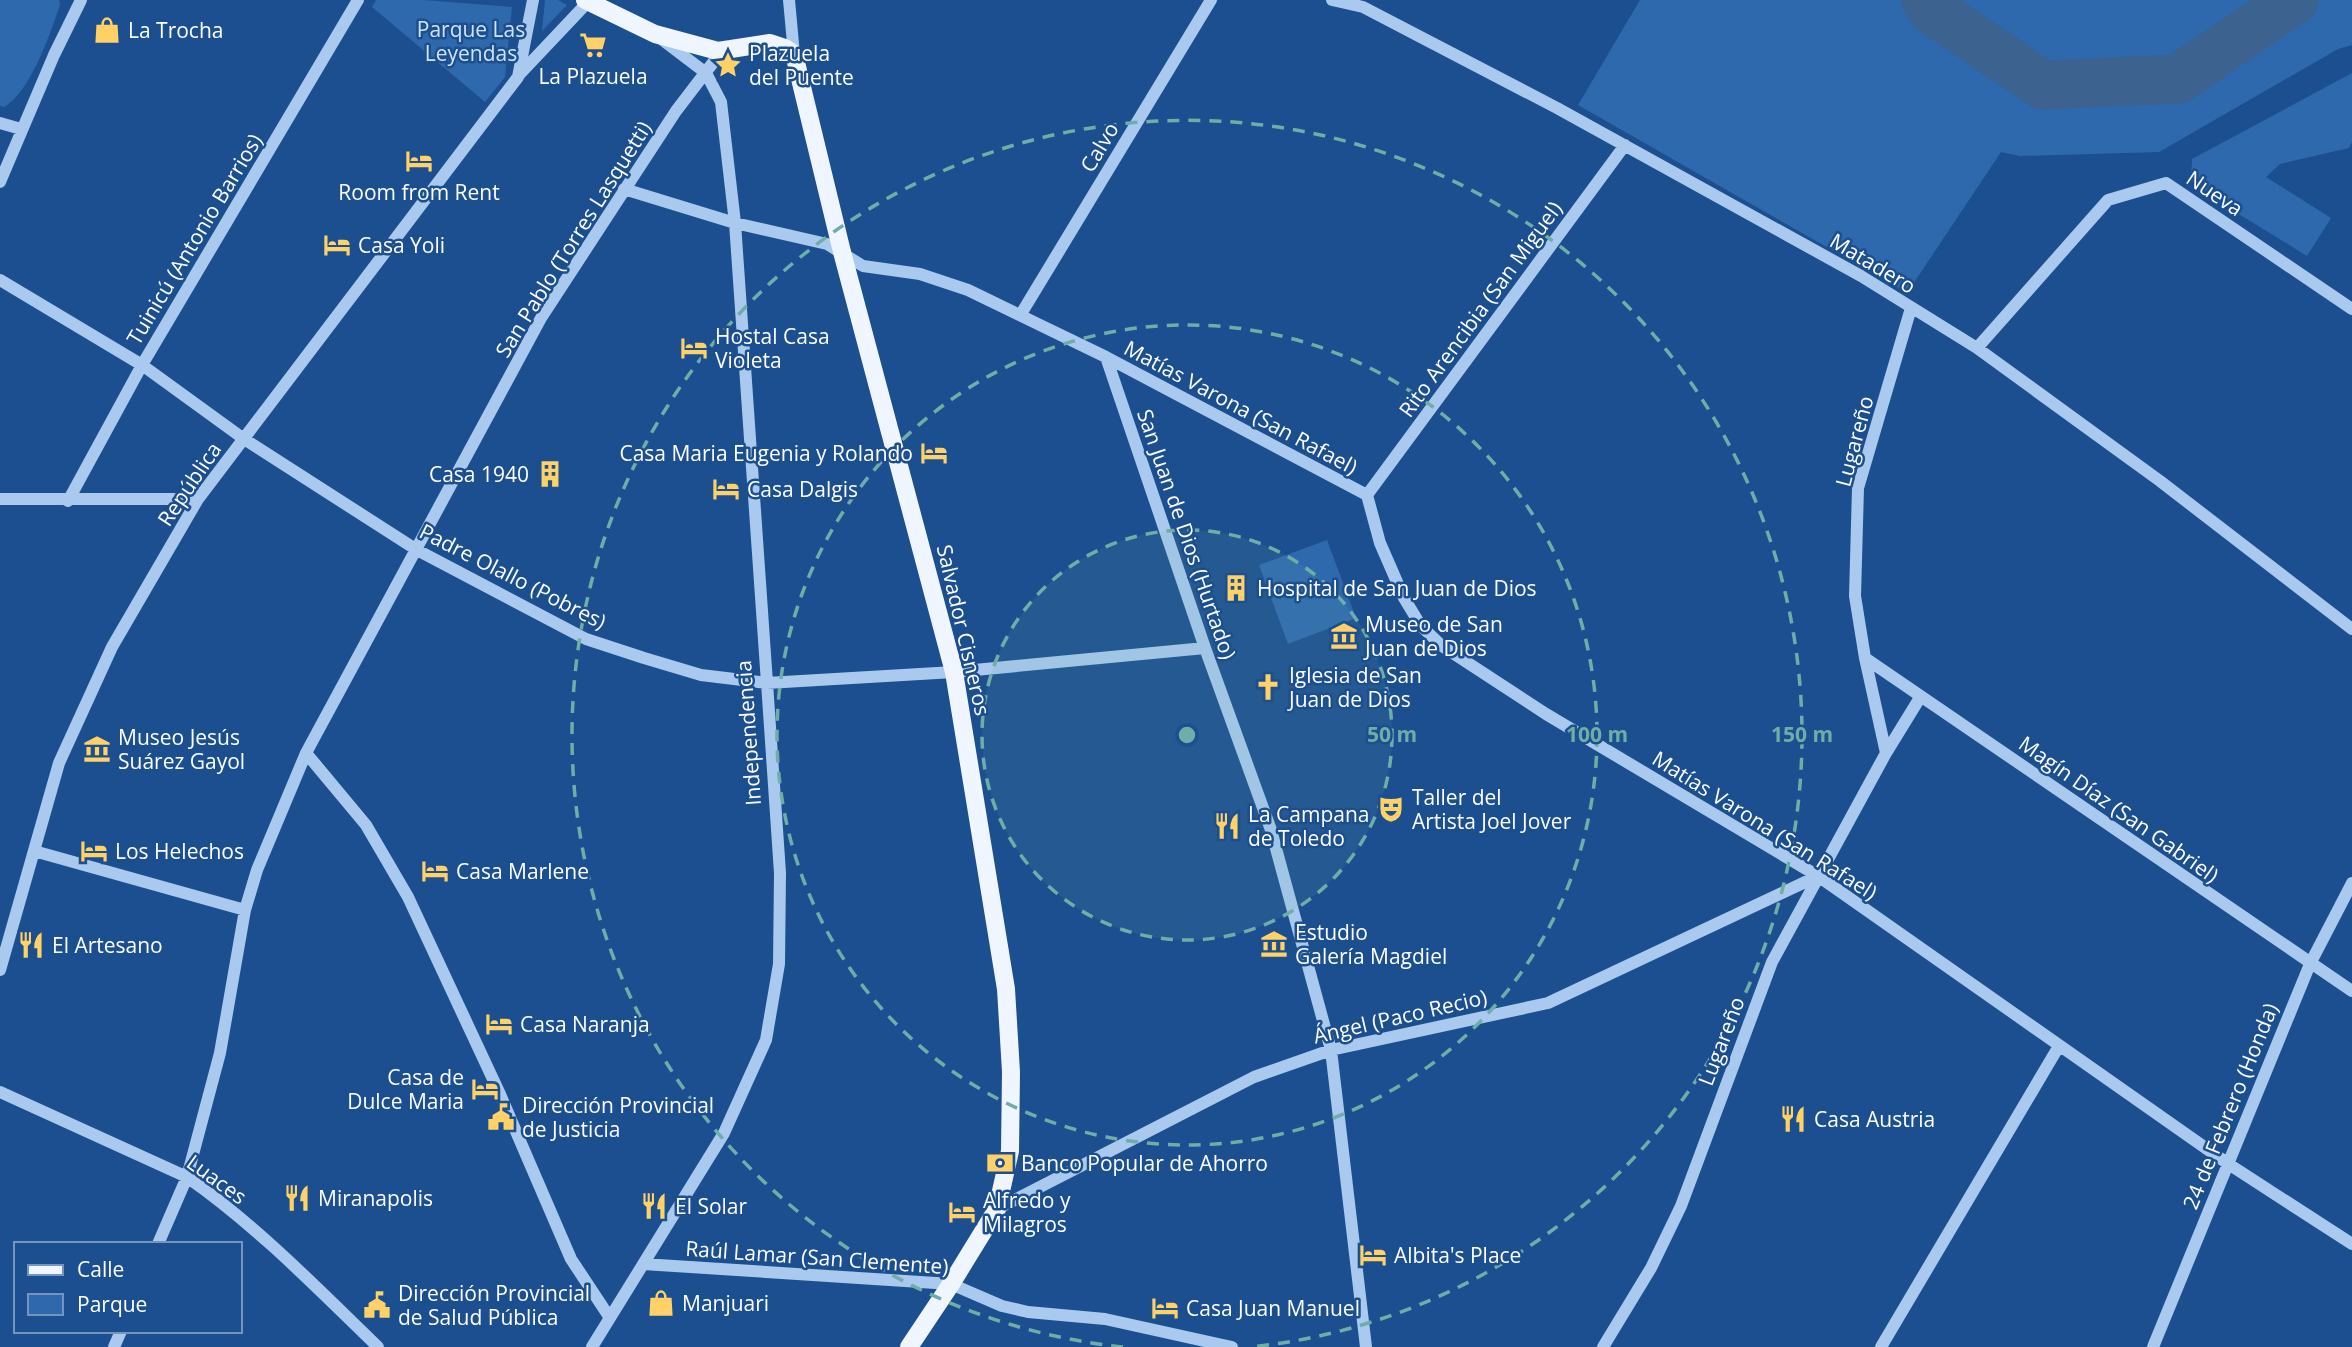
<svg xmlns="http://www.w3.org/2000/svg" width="2352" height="1347" font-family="'Open Sans',sans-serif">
<rect width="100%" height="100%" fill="#1b4f8f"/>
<path fill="#2e69ad" d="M0 0H59L60 5C50 34 30 93 4 107L0 106Z
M376 0H424L512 7 505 77 485 102 372 7Z
M545 0H558L567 5 542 31Z
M1640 0H2352V45L2338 49 2159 152 2020 156 2001 152 1907 293 1578 105Z
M2352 73V142L2349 148 2280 164 2266 177 2331 218 2307 256 2219 202 2191 179 2192 159Z
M1327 540 1356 618 1288 644 1259 565Z"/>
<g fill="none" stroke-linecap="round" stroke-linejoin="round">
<path stroke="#3c6290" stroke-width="49" d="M1926 0 1933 11 2043 85 2178 79 2294 0"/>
<path stroke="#a9c9ee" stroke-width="12" d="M789 0 794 54
M1332 0 1363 7 1557 108 1861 276 1977 348 2160 481 2352 629
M518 76 588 2
M0 123 21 129
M0 182 54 55 81 0
M624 189 735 223 827 244 863 266 920 274 968 290 1106 357 1367 495 1380 543 1404 598 1421 626 1442 646 1546 714 1818 876 2227 1163 2352 1244
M0 280 142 365 244 439 417 550 586 639 644 658 701 675 767 683 954 672 1205 648
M1021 314 1211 0
M1977 348 2108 200 2166 183 2352 309
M1106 357 1205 648 1271 830 1331 1050 1366 1347
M1367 495 1625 145
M0 499H198
M68 501 142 365 358 0
M1865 658 2352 991
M306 753 366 825 408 897 499 1092 571 1259 610 1318
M1886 753 1865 658 1855 596 1858 488 1911 308
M34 851 245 910
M0 970 59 763 112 647 198 499 518 77 533 0
M0 1092 187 1177C257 1226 317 1288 378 1347
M997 1209 1254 1077 1331 1050 1548 1003 1818 876
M158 1244 187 1177 220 1053 245 910 257 870 306 753 541 318 676 111 715 60 729 52
M643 1264 951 1284 1002 1306 1028 1312 1105 1319 1232 1347
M114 1347 121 1331
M592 1347 724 1133 766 1040 779 964 780 873 767 683 735 223 721 102 706 73 660 38
M1603 1347 1651 1268 1681 1206 1772 962 1886 753 1921 696
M1881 1347 2059 1046
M2153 1347 2310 964 2352 883"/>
<path stroke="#f0f6ff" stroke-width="18" d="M585 0 655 34 718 51 770 43 785 48 794 54 842 252 954 672 1006 989 1011 1072 1010 1151 997 1209 951 1284 909 1347"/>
</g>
<circle cx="1187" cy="735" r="205" fill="#6fada8" fill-opacity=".12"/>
<g fill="none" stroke="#6fada8" stroke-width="3.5" stroke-dasharray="12 9">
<circle cx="1187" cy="735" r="205"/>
<circle cx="1187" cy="735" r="410"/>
<path d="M1123 1347A615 615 0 1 1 1251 1347"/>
</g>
<defs>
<symbol id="shop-bare" viewBox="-9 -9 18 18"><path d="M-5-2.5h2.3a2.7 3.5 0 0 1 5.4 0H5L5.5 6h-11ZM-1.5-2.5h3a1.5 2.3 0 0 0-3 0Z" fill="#ffd166" stroke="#1b4f8f" stroke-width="2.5" paint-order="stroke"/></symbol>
<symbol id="supermarket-bare" viewBox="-9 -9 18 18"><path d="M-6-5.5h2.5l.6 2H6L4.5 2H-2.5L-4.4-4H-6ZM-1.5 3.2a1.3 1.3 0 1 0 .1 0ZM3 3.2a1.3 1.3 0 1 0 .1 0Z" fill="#ffd166" stroke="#1b4f8f" stroke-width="2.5" paint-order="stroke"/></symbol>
<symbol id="sight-bare" viewBox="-9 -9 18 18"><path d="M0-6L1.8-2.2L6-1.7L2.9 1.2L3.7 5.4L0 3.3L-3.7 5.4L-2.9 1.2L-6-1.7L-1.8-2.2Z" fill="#ffd166" stroke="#1b4f8f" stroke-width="2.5" paint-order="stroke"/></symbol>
<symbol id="hotel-bare" viewBox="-9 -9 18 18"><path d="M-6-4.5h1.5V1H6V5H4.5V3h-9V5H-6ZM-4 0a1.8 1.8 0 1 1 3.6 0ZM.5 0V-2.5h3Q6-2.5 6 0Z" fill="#ffd166" stroke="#1b4f8f" stroke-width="2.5" paint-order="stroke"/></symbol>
<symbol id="building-bare" viewBox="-9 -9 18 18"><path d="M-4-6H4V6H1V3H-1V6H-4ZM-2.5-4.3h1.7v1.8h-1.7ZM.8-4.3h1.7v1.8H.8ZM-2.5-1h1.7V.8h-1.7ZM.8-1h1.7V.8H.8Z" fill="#ffd166" stroke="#1b4f8f" stroke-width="2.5" paint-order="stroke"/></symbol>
<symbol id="museum-bare" viewBox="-9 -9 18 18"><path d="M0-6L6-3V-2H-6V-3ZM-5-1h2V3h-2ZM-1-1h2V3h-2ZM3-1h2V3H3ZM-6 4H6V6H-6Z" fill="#ffd166" stroke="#1b4f8f" stroke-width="2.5" paint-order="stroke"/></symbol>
<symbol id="church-bare" viewBox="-9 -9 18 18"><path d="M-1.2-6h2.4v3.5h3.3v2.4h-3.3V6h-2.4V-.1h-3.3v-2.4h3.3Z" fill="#ffd166" stroke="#1b4f8f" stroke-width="2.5" paint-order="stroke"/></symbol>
<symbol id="theatre-bare" viewBox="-9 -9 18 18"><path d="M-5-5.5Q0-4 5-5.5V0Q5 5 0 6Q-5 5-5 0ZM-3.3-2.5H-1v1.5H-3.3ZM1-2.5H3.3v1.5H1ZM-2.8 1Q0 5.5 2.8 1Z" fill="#ffd166" stroke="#1b4f8f" stroke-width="2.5" paint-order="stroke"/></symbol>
<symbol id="restaurant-bare" viewBox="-9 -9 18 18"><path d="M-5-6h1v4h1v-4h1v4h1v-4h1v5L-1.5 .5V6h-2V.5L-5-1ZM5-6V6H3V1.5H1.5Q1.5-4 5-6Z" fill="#ffd166" stroke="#1b4f8f" stroke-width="2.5" paint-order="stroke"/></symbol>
<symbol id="civic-bare" viewBox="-9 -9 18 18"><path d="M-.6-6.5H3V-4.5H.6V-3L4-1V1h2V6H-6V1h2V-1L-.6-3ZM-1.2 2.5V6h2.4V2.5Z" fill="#ffd166" stroke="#1b4f8f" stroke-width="2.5" paint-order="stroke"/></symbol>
<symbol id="bank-bare" viewBox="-9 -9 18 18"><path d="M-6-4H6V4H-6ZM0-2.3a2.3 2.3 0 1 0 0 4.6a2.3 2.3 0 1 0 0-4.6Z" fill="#ffd166" stroke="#1b4f8f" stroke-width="2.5" paint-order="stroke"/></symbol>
</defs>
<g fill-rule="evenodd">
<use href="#shop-bare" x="88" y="11" width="38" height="38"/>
<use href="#supermarket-bare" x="574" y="26" width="38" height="38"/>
<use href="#sight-bare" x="709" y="46" width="38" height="38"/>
<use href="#hotel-bare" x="400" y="142" width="38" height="38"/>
<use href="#hotel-bare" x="318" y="226" width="38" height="38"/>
<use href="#hotel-bare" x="675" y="329" width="38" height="38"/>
<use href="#hotel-bare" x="915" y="434" width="38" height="38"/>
<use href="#building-bare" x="531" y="455" width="38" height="38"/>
<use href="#hotel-bare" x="707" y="470" width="38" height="38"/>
<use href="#building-bare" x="1217" y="569" width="38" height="38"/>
<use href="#museum-bare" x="1325" y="617" width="38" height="38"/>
<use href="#church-bare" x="1249" y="668" width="38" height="38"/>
<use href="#museum-bare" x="78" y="730" width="38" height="38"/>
<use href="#theatre-bare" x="1372" y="790" width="38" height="38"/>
<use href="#restaurant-bare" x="1208" y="807" width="38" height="38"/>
<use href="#hotel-bare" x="75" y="832" width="38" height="38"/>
<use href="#hotel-bare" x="416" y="852" width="38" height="38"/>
<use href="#museum-bare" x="1255" y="925" width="38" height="38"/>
<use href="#restaurant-bare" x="12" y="926" width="38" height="38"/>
<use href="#hotel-bare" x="480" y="1005" width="38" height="38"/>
<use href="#hotel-bare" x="466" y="1070" width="38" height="38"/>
<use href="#civic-bare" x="482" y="1098" width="38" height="38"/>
<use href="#restaurant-bare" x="1774" y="1100" width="38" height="38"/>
<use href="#bank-bare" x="981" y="1144" width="38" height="38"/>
<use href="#restaurant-bare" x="278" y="1179" width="38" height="38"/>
<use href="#restaurant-bare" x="635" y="1187" width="38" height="38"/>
<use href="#hotel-bare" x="943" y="1193" width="38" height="38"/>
<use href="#hotel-bare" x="1354" y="1236" width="38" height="38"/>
<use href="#shop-bare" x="642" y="1284" width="38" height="38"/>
<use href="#civic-bare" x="358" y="1286" width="38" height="38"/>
<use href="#hotel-bare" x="1146" y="1289" width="38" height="38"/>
</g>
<g text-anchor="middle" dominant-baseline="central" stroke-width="5" stroke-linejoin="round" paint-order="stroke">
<g font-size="21" fill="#cfe3fa" stroke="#1b4f8f">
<text x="471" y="29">Parque Las<tspan x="471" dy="24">Leyendas</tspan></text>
</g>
<g font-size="21" fill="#fff" stroke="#1b4f8f" text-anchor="start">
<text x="128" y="30">La Trocha</text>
<text x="749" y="53">Plazuela<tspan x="749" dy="24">del Puente</tspan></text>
<text x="593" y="76" text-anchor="middle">La Plazuela</text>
<text x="419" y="192" text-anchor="middle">Room from Rent</text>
<text x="358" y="245">Casa Yoli</text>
<text x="715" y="336">Hostal Casa<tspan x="715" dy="24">Violeta</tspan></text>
<text x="913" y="453" text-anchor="end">Casa Maria Eugenia y Rolando</text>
<text x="529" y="474" text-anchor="end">Casa 1940</text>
<text x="747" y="489">Casa Dalgis</text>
<text x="1257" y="588">Hospital de San Juan de Dios</text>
<text x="1365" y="624">Museo de San<tspan x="1365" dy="24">Juan de Dios</tspan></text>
<text x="1289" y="675">Iglesia de San<tspan x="1289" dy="24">Juan de Dios</tspan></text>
<text x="118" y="737">Museo Jesús<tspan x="118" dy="24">Suárez Gayol</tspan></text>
<text x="1412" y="797">Taller del<tspan x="1412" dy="24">Artista Joel Jover</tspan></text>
<text x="1248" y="814">La Campana<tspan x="1248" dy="24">de Toledo</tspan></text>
<text x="115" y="851">Los Helechos</text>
<text x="456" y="871">Casa Marlene</text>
<text x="1295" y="932">Estudio<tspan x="1295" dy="24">Galería Magdiel</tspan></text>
<text x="52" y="945">El Artesano</text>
<text x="520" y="1024">Casa Naranja</text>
<text x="464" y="1077" text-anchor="end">Casa de<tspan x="464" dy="24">Dulce Maria</tspan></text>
<text x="522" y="1105">Dirección Provincial<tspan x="522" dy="24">de Justicia</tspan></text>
<text x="1814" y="1119">Casa Austria</text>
<text x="1021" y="1163">Banco Popular de Ahorro</text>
<text x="318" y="1198">Miranapolis</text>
<text x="983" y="1200">Alfredo y<tspan x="983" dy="24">Milagros</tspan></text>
<text x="675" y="1206">El Solar</text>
<text x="1394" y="1255">Albita's Place</text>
<text x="398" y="1293">Dirección Provincial<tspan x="398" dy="24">de Salud Pública</tspan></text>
<text x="682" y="1303">Manjuari</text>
<text x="1186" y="1308">Casa Juan Manuel</text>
</g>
<g font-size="21" fill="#fff" stroke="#1b4f8f">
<text transform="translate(1099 147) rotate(-59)">Calvo</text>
<text transform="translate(2215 193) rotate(34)">Nueva</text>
<text transform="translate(194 239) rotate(-59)">Tuinicú (Antonio Barrios)</text>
<text transform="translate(573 239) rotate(-58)">San Pablo (Torres Lasquetti)</text>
<text transform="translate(1873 263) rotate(31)">Matadero</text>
<text transform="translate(1480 309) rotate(-54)">Rito Arencibia (San Miguel)</text>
<text transform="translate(1241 407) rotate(28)">Matías Varona (San Rafael)</text>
<text transform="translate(1854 441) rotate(-75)">Lugareño</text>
<text transform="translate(189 484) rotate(-56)">República</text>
<text transform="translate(1187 534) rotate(71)">San Juan de Dios (Hurtado)</text>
<text transform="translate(513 576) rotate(27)">Padre Olallo (Pobres)</text>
<text transform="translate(964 630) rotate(77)">Salvador Cisneros</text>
<text transform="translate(748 733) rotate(-94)">Independencia</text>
<text transform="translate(2119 809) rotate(35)">Magín Díaz (San Gabriel)</text>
<text transform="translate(1765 825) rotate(32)">Matías Varona (San Rafael)</text>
<text transform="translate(1400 1016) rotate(-13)">Ángel (Paco Recio)</text>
<text transform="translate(1721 1041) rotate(-69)">Lugareño</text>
<text transform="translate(2230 1106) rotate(-68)">24 de Febrero (Honda)</text>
<text transform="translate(217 1179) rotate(36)">Luaces</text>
<text transform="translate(817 1257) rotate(4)">Raúl Lamar (San Clemente)</text>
</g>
</g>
<circle cx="1187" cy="735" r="10" fill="#6fada8" stroke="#1b4f8f" stroke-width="3.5"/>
<g font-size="21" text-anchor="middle" font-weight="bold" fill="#6fada8" stroke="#1b4f8f" stroke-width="5" stroke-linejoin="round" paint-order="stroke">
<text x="1392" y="742">50 m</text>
<text x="1597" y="742">100 m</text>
<text x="1802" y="742">150 m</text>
</g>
<rect x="14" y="1242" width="228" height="91" fill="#1b4f8f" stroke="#7695bc" stroke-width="2"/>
<rect x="28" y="1265" width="35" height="10" fill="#f0f6ff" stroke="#7695bc" stroke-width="2"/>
<text x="77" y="1277" font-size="21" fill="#ffffff">Calle</text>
<rect x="28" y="1294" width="35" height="21" fill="#2e69ad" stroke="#7695bc" stroke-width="2"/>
<text x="77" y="1312" font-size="21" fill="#ffffff">Parque</text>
</svg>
